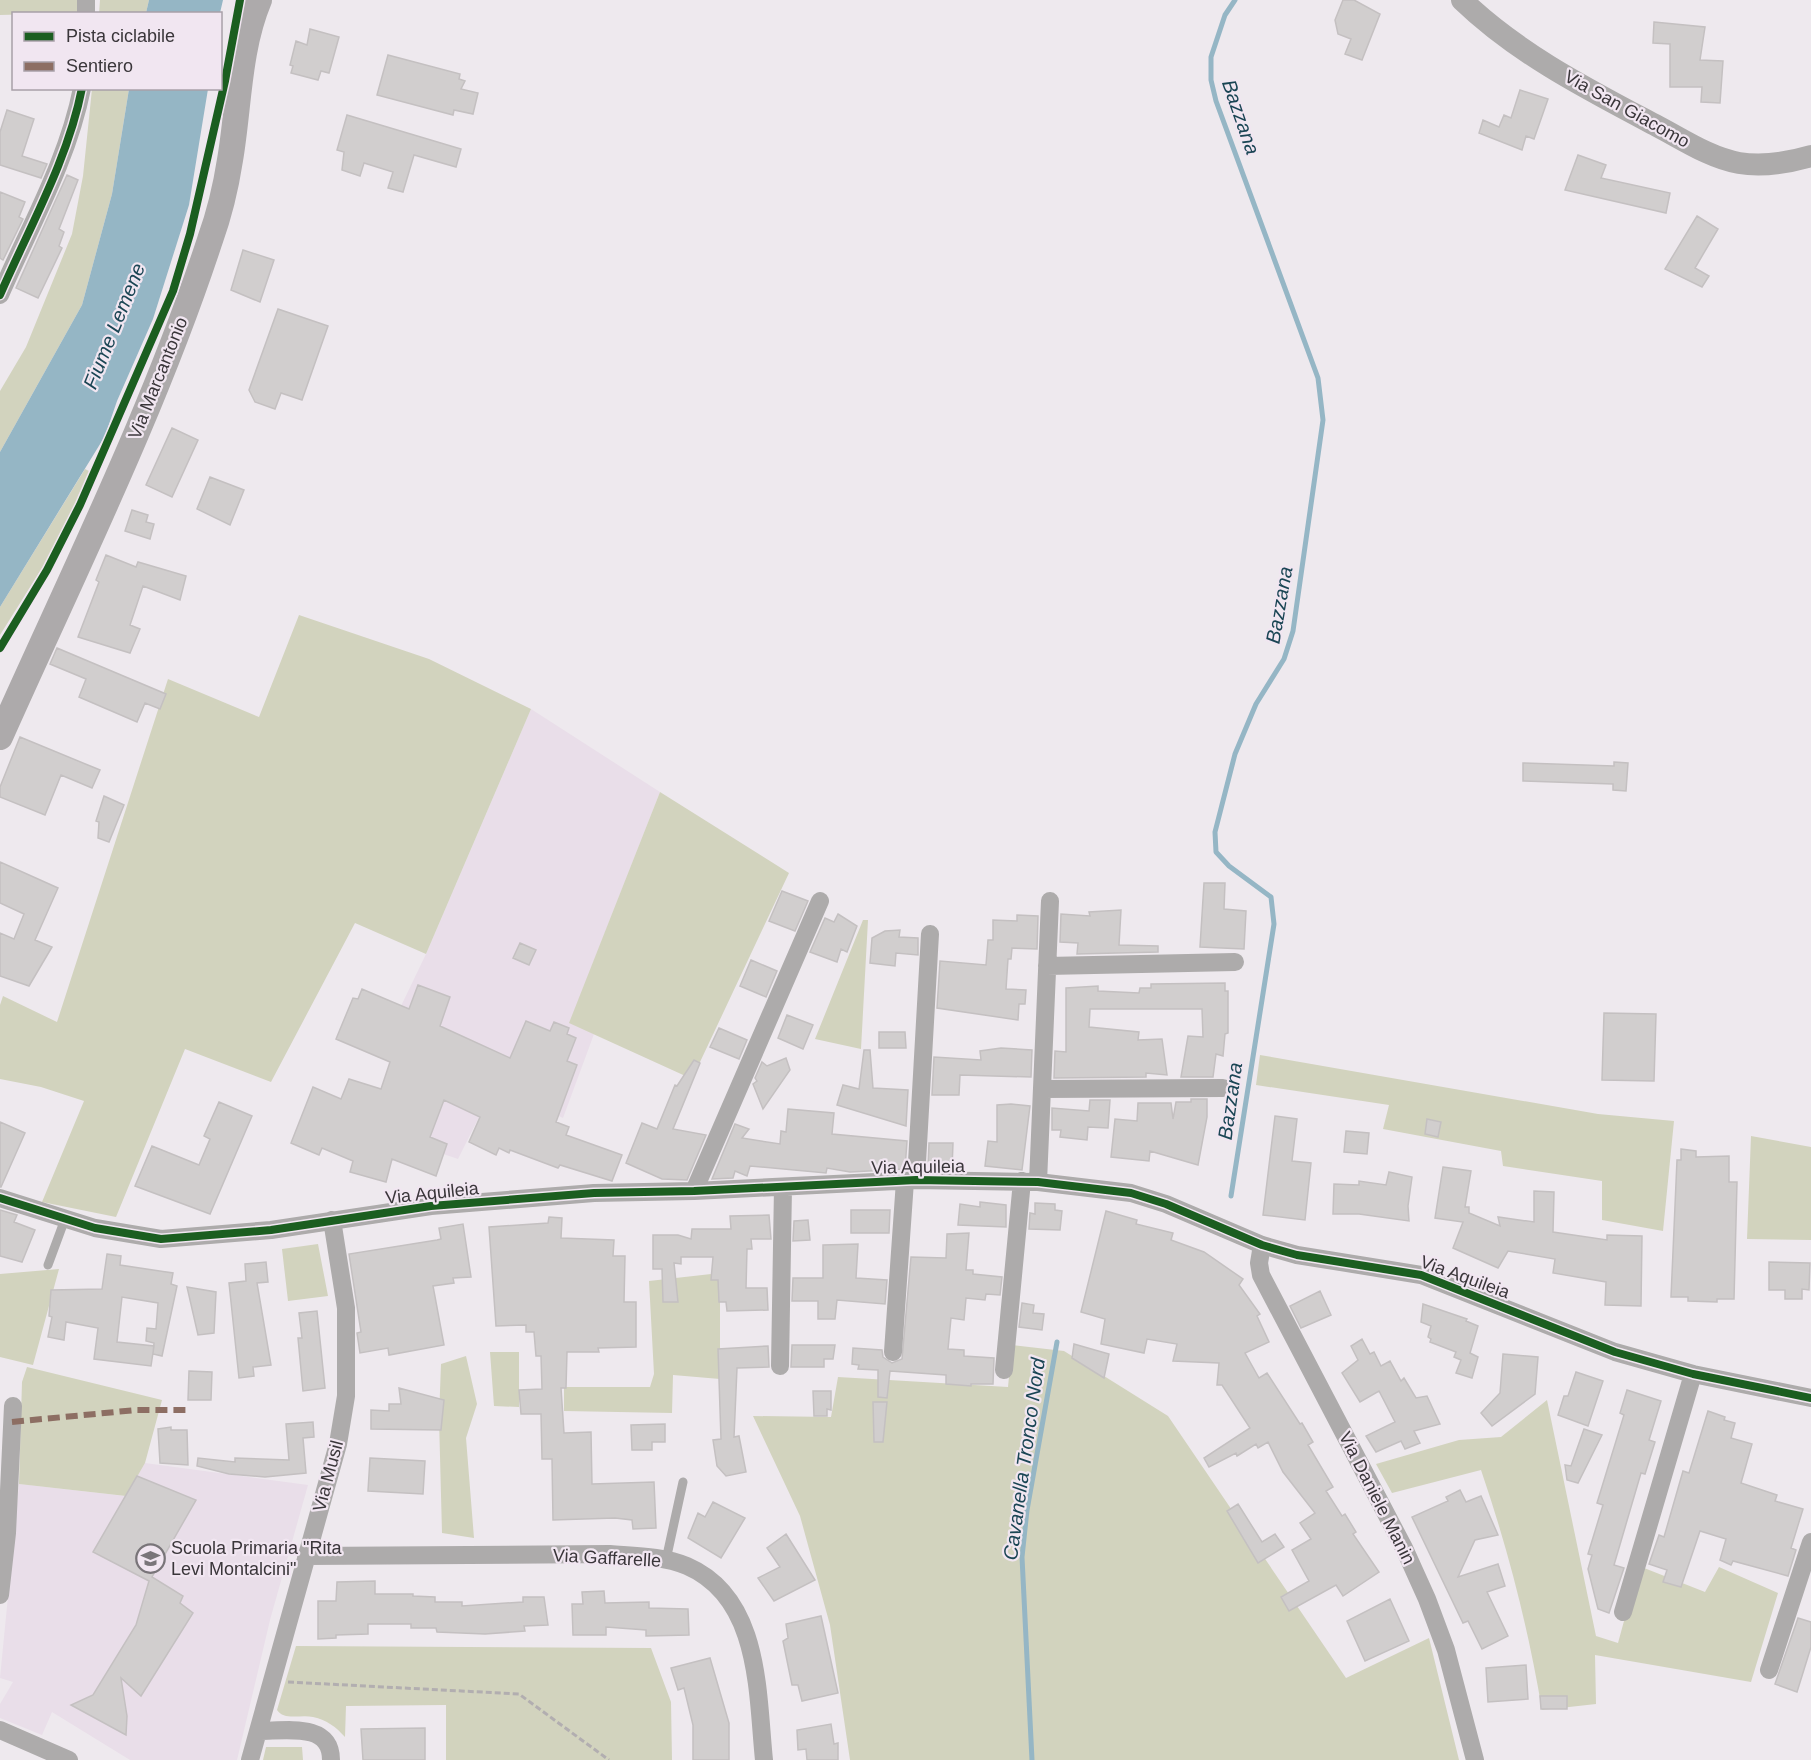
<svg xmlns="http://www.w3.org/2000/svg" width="1811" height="1760" font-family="Arial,sans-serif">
<rect width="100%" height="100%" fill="#eee9ee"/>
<path fill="#e9dee9" d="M531 709 660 792 570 1022 594 1034 563 1118 495 1085 458 1159 411 1143 436 1082 377 1056 426 954Z
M145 1463 308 1485 270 1620 237 1760H130L52 1712 42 1735 0 1718V1704L13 1682 0 1678 19 1484 125 1496Z"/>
<path fill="#d2d3be" d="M0 0H78L77 13 0 15Z
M100 0H149L146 13 99 14Z
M92 89H129L112 194 82 305 0 452V391L26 347 72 234 83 176Z
M85 469 91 472 59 541 0 635V607Z
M299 615 429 659 531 709 426 954 355 923 271 1082 185 1049 116 1217 42 1202 84 1101 41 1087 0 1079V1005L3 996 57 1022 168 679 259 717Z
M660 792 789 873 692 1079 569 1023Z
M863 920H868L861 1049 815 1039Z
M1260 1055 1598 1114 1674 1121 1663 1231 1602 1220V1181L1503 1166 1501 1151 1383 1129 1389 1105 1256 1085Z
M1751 1136 1811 1147V1240L1747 1239Z
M318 1244 328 1296 288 1301 282 1249Z
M59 1269 33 1365 0 1357V1274Z
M720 1273V1379L673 1375 672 1413 564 1411V1387H650L654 1374 649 1281Z
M1012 1345 1064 1351 1168 1416 1346 1678 1429 1638 1459 1760H850L830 1625 800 1516 753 1416 831 1417 838 1377 1008 1387Z
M490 1352H519V1407L494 1406Z
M466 1356 477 1404 466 1438 474 1538 442 1533 439 1418 441 1364Z
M27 1367 162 1400 145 1463 126 1496 19 1484 22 1382Z
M1547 1400 1596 1636 1618 1643 1639 1566 1705 1592 1719 1567 1778 1593 1751 1682 1595 1655 1596 1704 1542 1710C1528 1627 1508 1549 1481 1470L1392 1493 1376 1464 1459 1440 1501 1437Z
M296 1646 651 1648 671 1702 672 1760H446V1705L346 1706 345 1737C336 1727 327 1720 313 1717 301 1714 284 1721 277 1710Z
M266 1747H302L303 1760H263Z"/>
<path fill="#95b6c5" d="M149 0H223L220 13H146Z
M129 89H208L189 205 153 319 117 401 105 436 0 607V452L82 305 112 194Z"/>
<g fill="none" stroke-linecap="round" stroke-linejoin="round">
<path stroke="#95b6c5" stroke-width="5" d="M1231 1196 1274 924 1271 897 1229 866 1216 852 1215 832 1235 754 1256 704 1284 659 1293 631 1323 420 1318 378 1216 101 1211 80V57L1225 15 1235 0
M1032 1760 1022 1557 1027 1510 1057 1342"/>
</g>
<path fill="#d1cece" stroke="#c4c0c1" stroke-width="1.5" d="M1343 0H1354L1380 14 1362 60 1345 54 1351 39 1338 34 1335 20Z
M1654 22 1705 27 1700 60 1723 61 1720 103 1701 102 1702 87H1670V44L1653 43Z
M310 29 339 37 329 73 321 71 318 80 291 73 293 66 290 65 296 41 307 45Z
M388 55 460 74 459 79 465 81 461 89 478 93 473 114 454 110 453 115 377 95Z
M1520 90 1548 99 1534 139 1526 136 1522 150 1479 133 1483 120 1499 127 1504 115 1511 118Z
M7 110 34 119 22 156 47 164 41 178 0 165V132Z
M347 115 461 149 456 167 414 155 403 192 388 188 393 172 364 163 360 176 342 170 344 152 337 150Z
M1578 155 1606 165 1601 178 1670 193 1666 213 1565 190Z
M67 175 78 180 59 229 64 232 59 246 62 248 38 298 16 288Z
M0 192 25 202 19 217 23 219 3 260 0 258Z
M1697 216 1718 229 1695 268 1709 276 1702 287 1665 269Z
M243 250 274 260 260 302 231 290Z
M278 309 328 326 302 400 281 393 275 409 255 402 249 390Z
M172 428 198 440 172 497 146 485Z
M210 477 244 490 230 525 197 509Z
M132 510 148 515 146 522 154 524 150 539 125 531Z
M106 555 136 567 138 562 186 576 180 600 143 586 130 625 140 629 130 653 78 637 99 582 96 580Z
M57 648 166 694 160 709 145 703 137 722 79 697 86 679 50 664Z
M20 737 100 770 92 788 61 775 45 815 0 797V787Z
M1614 762 1628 763 1626 791 1613 790V784L1523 781V763L1614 766Z
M104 796 124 805 109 842 98 838 99 822 96 821Z
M0 862 58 888 35 940 52 947 29 986 0 976V933L14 939 24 914 0 903Z
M1204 883H1225L1224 909 1246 911 1244 949 1200 947Z
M782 891 808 901 795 931 769 921Z
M1121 910 1119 945 1158 946V952L1077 954 1078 943 1060 942 1061 914 1090 916 1089 912Z
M838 914 857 926 847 952 841 949 837 962 810 952 825 918 834 922Z
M1017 915 1038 916 1037 949 1012 948 1011 959H1008L1006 989 1026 990 1025 1004H1019L1018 1020 937 1008 940 961 986 965 988 940H993V920L1017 921Z
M900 930 899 937 918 938V955L896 953 895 966 870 963 872 938 885 931Z
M520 943 536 950 529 965 513 958Z
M751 960 777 971 766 997 740 986Z
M1225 983V991H1228V1033L1225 1034 1223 1056 1216 1054 1213 1077H1181L1188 1036 1203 1037 1202 1009H1090L1089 1027 1139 1032 1138 1040 1162 1039 1167 1075 1146 1073V1077L1054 1078 1055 1051 1066 1052V988L1098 986V991L1139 993 1140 988H1151V984Z
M418 985 450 997 440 1026 510 1058 526 1021 550 1031 554 1022 569 1028 567 1034 576 1038 567 1061 577 1065 556 1122 569 1127 566 1135 622 1155 612 1181 560 1165 558 1168 510 1150 509 1153 499 1148 496 1155 469 1142 480 1117 444 1100 430 1137 447 1144 436 1176 392 1159 386 1182 350 1172 353 1161 322 1148 319 1155 291 1143 313 1087 341 1099 349 1079 381 1089 390 1062 336 1039 353 998 358 999 362 989 409 1009Z
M1604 1013 1656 1014 1654 1081 1602 1080Z
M787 1015 813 1025 803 1049 778 1038Z
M719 1028 747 1040 739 1059 710 1047Z
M879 1032H905L906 1048H879Z
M1001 1048 1032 1050 1031 1077 960 1075 959 1095H932L934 1057 981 1060 980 1051Z
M864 1050H870L873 1088 908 1090 906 1126 837 1105 843 1085 859 1089Z
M786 1058 790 1070 763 1109 753 1084 757 1081 755 1078 762 1062 767 1066Z
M694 1060 700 1063 673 1129 706 1135 687 1180 662 1179 626 1163 642 1123 657 1129 675 1085 677 1086Z
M1191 1099H1207V1117L1198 1165 1150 1151 1149 1161 1111 1157 1115 1119 1137 1121 1138 1103H1171L1173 1119 1176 1102H1191Z
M1090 1100H1110L1108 1128 1088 1127 1087 1140 1060 1137 1061 1130H1052V1108L1089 1111Z
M219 1102 252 1116 210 1214 135 1186 152 1146 199 1165 210 1139 204 1136Z
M1011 1104 1030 1106 1022 1170 985 1166 988 1141 997 1142V1105Z
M788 1109 834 1113 832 1134 907 1141 905 1169 850 1172 827 1168 826 1173 750 1166 747 1176 735 1171 733 1178 712 1179 735 1124 749 1129 742 1138 780 1144 781 1131 786 1132Z
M1275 1116 1297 1119 1292 1161 1311 1163 1305 1220 1263 1215Z
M1427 1119 1441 1122 1438 1137 1425 1134Z
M0 1122 25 1133 1 1187H0Z
M1346 1131 1369 1133 1367 1154 1344 1152Z
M929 1143H953L952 1169H928Z
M1681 1149 1696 1151V1157L1729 1156V1182H1737L1734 1299H1717V1302L1688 1301V1297H1671L1677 1160H1681Z
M1443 1167 1471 1171 1465 1207H1469V1213L1500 1226 1498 1217 1534 1222V1191L1554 1192 1553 1232 1607 1240V1235L1642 1236 1641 1306 1605 1305 1606 1282 1553 1273 1555 1259 1508 1251 1498 1268 1453 1248 1463 1222 1435 1218Z
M1389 1172 1412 1177 1408 1206 1409 1221 1359 1214H1333L1334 1184 1359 1185V1181L1386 1185Z
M980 1202 1006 1205V1227L958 1225 960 1204 980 1207Z
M1035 1203 1055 1204V1210L1062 1211 1060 1230 1029 1229 1030 1213 1035 1214Z
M0 1210 17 1215 14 1222 35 1230 22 1262 0 1256Z
M851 1210H890L889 1233H851Z
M1106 1211 1137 1220 1136 1224 1173 1233 1171 1240 1204 1252 1243 1279 1239 1285 1260 1314 1257 1316 1269 1342 1245 1353 1259 1378 1267 1373 1300 1424 1302 1423 1313 1442 1308 1445 1333 1487 1326 1491 1342 1516 1345 1514 1356 1532 1353 1534 1379 1572 1343 1596 1336 1585 1289 1611 1281 1597 1309 1581 1292 1550 1311 1539 1300 1523 1315 1513 1283 1472 1268 1442 1258 1448 1256 1444 1237 1456 1236 1453 1209 1467 1204 1458 1250 1428 1222 1385H1217L1219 1363 1173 1361 1177 1344 1147 1339 1144 1353 1101 1344 1105 1319 1081 1312Z
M769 1215 771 1239H751L752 1249H747L746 1288H767L768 1310 727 1311 726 1302H719L718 1280H711L713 1257H681V1264L674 1263 678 1302H663L662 1269H653V1235H678L691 1239 692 1229H731L730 1216Z
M549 1217 562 1218 561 1238 614 1240 613 1256H625L624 1302H636V1347L598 1348 599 1352H567L566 1388H561L564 1433 591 1432 592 1484 654 1482 656 1528 633 1529 632 1520 615 1518 553 1520 552 1459H542L541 1414H521L519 1390 542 1389 541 1356H536L534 1332H526V1325L496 1326 489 1227 548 1223Z
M808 1220 810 1240 793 1241 794 1221Z
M463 1224 471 1277 453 1278 454 1283 433 1286 444 1345 389 1355 388 1348 360 1353 357 1333 361 1332 349 1254 437 1240 441 1239 439 1228Z
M969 1233 966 1270H973V1274L1002 1277 1000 1295 986 1294 985 1300 966 1298 964 1320 951 1318 948 1349 964 1350V1356L994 1358 993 1384H971V1386L946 1384V1375L890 1371 887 1398 878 1397V1370L858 1369 859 1365 852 1364 853 1348 882 1350 883 1357 892 1363 902 1359 911 1257 946 1258 947 1234Z
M858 1244 856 1278 887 1280 885 1304 837 1300 835 1319H818V1301H792L793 1278H823V1245Z
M107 1254 121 1256 120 1265 173 1273 171 1284 177 1286 162 1356 153 1354 154 1343 146 1341 147 1328 156 1329 158 1303 122 1297 117 1342 154 1346 151 1366 94 1359 98 1328 66 1322 64 1340 48 1337 52 1317 49 1316 51 1290 102 1289Z
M266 1262 268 1282 257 1283 271 1365 253 1367 254 1376 239 1378 229 1283 246 1281 245 1264Z
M1769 1262 1810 1263 1809 1290 1802 1289V1299H1785V1290H1769Z
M187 1287 216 1292 214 1333 198 1335Z
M1320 1291 1331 1315 1301 1328 1290 1306Z
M1022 1303 1034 1305 1033 1313 1044 1314 1042 1330 1019 1327Z
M1423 1304 1467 1319 1466 1321 1478 1326 1470 1353 1478 1357 1472 1378 1456 1373 1461 1360 1454 1357 1456 1352 1430 1342 1431 1339 1428 1337 1431 1326 1421 1322Z
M317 1311 325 1388 303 1391 298 1338H302L299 1313Z
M1362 1339 1370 1354 1374 1352 1381 1366 1390 1361 1401 1381 1404 1378 1416 1398 1427 1396 1440 1424 1414 1431 1420 1443 1405 1449 1401 1441 1376 1452 1366 1436 1395 1422 1379 1391 1360 1402 1342 1373 1358 1360 1351 1346Z
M1074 1344 1109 1354 1104 1378 1072 1358Z
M792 1345H835L833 1359H824V1367H791Z
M768 1346 769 1367 737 1368 734 1437 739 1436 746 1472 726 1476 717 1466 713 1440 721 1439 718 1349Z
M1503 1354 1538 1357 1535 1394 1492 1426 1481 1413 1500 1393Z
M189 1371 212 1372 211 1400H188Z
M1576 1372 1603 1381 1588 1426 1558 1415 1564 1396H1568Z
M399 1388 444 1400 441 1430 371 1429V1410L389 1411V1404H401Z
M1627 1390 1661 1401 1649 1440 1655 1442 1645 1474 1641 1473 1614 1565 1624 1568 1609 1613 1598 1609 1588 1569 1592 1555 1588 1554 1603 1505 1597 1503 1624 1415 1620 1413Z
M813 1391H831V1410L827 1409V1416H814Z
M873 1402H887L883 1442H874Z
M1708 1411 1725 1417 1724 1420 1735 1423 1731 1438 1752 1444 1741 1483 1777 1495 1775 1501 1803 1509 1791 1548 1796 1550 1788 1576 1733 1561 1731 1565 1720 1560 1726 1539 1700 1531 1681 1587 1663 1582 1667 1570 1649 1564 1659 1535 1664 1537 1683 1471 1689 1473Z
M313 1422 314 1437 303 1438 306 1473 265 1477 229 1474 197 1466 198 1458 235 1462V1458L289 1460 286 1424Z
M665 1424V1442H652V1450H632L631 1425Z
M171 1427V1430H187L188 1465 160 1463 158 1429Z
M1584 1429 1602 1435 1578 1483 1567 1480 1565 1465 1571 1466Z
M370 1458 425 1461 423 1494 368 1491Z
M137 1476 196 1500 152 1577 183 1596 180 1603 193 1613 141 1696 121 1678 127 1716 126 1735 71 1705 93 1695 136 1625 149 1581 93 1552Z
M1460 1490 1466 1502 1481 1496 1498 1535 1475 1540 1458 1577 1498 1564 1505 1586 1487 1592 1508 1636 1482 1649 1468 1621 1463 1623 1412 1517 1448 1501 1446 1497Z
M713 1502 745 1518 721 1558 688 1538 698 1513 705 1517Z
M1238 1504 1262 1542 1275 1534 1284 1547 1258 1563 1227 1511Z
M786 1534 815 1580 774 1601 758 1578 780 1567 767 1548Z
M375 1581V1594H413V1596L435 1597V1602H462V1606L523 1602V1597H544L548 1625 524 1626 525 1631 485 1634 437 1632 436 1628H411V1624H368V1634L336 1635V1638L318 1639V1601H336L337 1582Z
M604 1591 605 1603 649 1602V1608L688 1609 689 1635 646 1636V1630L606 1627V1635H573L572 1604H583L582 1592Z
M1390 1599 1409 1641 1365 1661 1347 1621Z
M821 1616 838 1693 802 1701 798 1685H792L783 1641 788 1638 786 1624Z
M1798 1618 1811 1622V1647L1797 1692 1775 1684Z
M710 1658 729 1723V1760H693V1725L684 1688 678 1690 671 1668Z
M1526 1665 1528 1699 1488 1702 1486 1668Z
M1540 1696H1567V1709H1541Z
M831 1724 834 1744 838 1743V1760H807L806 1749 798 1750 797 1730Z
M425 1728V1760H363L361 1729Z"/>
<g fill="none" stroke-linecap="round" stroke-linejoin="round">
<path stroke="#b2aeb0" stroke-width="3" stroke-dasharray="6 3" stroke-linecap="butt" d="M288 1682 519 1694 609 1760"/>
<path stroke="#adabab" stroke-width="9" d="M48 1265 65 1219
M666 1560 683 1482"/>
<path stroke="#adabab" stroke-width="18" d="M86 14V0
M0 295C29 228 68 160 82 88
M1047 966 1235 962
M1042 1089 1223 1088
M916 1180 930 934
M1038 1182 1050 901
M694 1191 820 901
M0 1198 95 1228 161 1239 271 1230 431 1206 594 1193 694 1191 916 1180 1038 1182 1131 1193 1166 1204 1262 1245 1297 1255 1421 1275 1615 1352 1693 1374 1811 1398
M1262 1245 1259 1263 1261 1275 1404 1548 1427 1599 1446 1650 1475 1760
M893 1352 905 1181
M780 1366 783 1187
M1004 1370 1022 1181
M306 1556 610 1554C636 1556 663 1556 687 1566 761 1598 757 1693 764 1760
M0 1595 7 1533 13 1406
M1623 1612 1693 1374
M1769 1670 1811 1542
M0 1730 69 1760
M259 1731C286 1731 331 1722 331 1760
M250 1760 338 1444 346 1396V1308L332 1220"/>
<path stroke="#adabab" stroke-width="22" d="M1462 0C1518 54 1589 90 1657 126 1682 139 1710 158 1739 163 1764 167 1787 163 1811 156"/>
<path stroke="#adaaab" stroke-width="26" d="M0 737C73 573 154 411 210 240 219 215 226 186 230 160 239 108 238 50 259 0"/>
<path stroke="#8d6e63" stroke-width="6" stroke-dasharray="12 6" stroke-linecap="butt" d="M12 1422 136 1410H189"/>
<defs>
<path id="cycleway" d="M0 295C29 228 68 160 82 88
M0 648 47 570 80 505 173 291 190 234 225 81 240 0
M0 1198 95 1228 161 1239 271 1230 431 1206 594 1193 694 1191 916 1180 1038 1182 1131 1193 1166 1204 1262 1245 1297 1255 1421 1275 1615 1352 1693 1374 1811 1398"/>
</defs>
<use href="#cycleway" stroke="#f1e6f1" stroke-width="11"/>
<use href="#cycleway" stroke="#1b5e20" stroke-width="8"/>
</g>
<defs>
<symbol id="school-ring" viewBox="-11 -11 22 22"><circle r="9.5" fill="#f1e6f1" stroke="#797579" stroke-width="1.5"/><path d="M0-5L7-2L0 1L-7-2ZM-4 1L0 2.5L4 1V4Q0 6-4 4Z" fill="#797579"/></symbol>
</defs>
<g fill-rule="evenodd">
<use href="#school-ring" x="134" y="1542" width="33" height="33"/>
</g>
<g text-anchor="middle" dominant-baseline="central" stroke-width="4.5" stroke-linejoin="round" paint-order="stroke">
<g font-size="18" fill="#3a363a" stroke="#f1e6f1">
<text transform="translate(1627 109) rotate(29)">Via San Giacomo</text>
<text transform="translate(158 378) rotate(-68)">Via Marcantonio</text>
<text transform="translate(918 1167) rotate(-1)">Via Aquileia</text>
<text transform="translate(432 1193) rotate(-6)">Via Aquileia</text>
<text transform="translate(1465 1277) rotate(20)">Via Aquileia</text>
<text transform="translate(328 1476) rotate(-75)">Via Musil</text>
<text transform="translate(1377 1498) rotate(63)">Via Daniele Manin</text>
<text transform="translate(607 1558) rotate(3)">Via Gaffarelle</text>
</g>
<g font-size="18" fill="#3a363a" stroke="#f1e6f1" text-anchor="start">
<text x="171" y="1548">Scuola Primaria "Rita<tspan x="171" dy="21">Levi Montalcini"</tspan></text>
</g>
<g font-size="20" font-style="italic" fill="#1a4554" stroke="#f1e6f1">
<text transform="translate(1241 117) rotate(71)">Bazzana</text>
<text transform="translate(114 326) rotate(-68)">Fiume Lemene</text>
<text transform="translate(1279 605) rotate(-80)">Bazzana</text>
<text transform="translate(1230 1101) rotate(-82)">Bazzana</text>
<text transform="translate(1024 1459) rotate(-82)">Cavanella Tronco Nord</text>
</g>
</g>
<rect x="12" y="12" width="210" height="78" fill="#f1e6f1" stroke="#a8a0a8" stroke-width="1.5"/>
<rect x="24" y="32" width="30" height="9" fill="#1b5e20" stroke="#a8a0a8" stroke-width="1.5"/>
<text x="66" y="42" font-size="18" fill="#3a363a">Pista ciclabile</text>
<rect x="24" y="62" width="30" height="9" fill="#8d6e63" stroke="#a8a0a8" stroke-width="1.5"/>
<text x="66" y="72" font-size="18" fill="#3a363a">Sentiero</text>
</svg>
